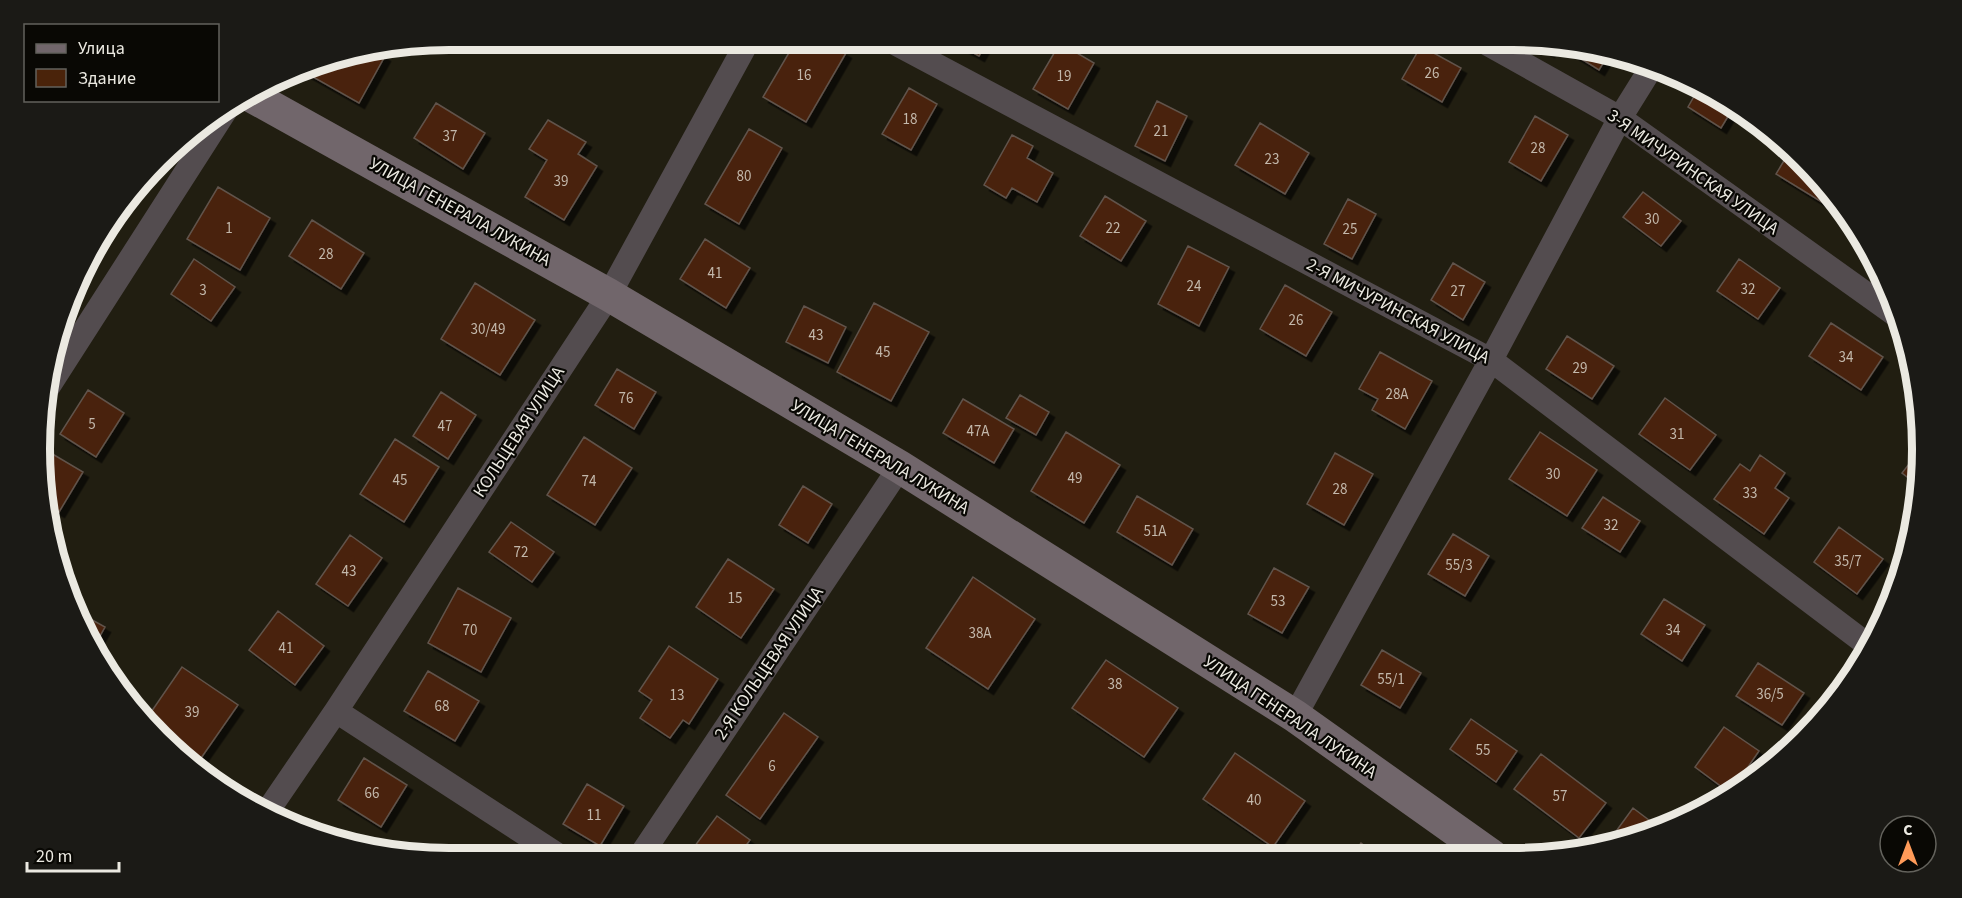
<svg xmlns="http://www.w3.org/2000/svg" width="1962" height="898" font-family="'Source Sans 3',sans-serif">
<defs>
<filter id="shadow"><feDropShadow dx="5.5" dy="5.5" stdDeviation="0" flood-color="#0009"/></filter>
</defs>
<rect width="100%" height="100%" fill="#211e11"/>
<path fill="#4a230a" stroke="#61534b" stroke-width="1.5" filter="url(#shadow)" d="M797 39H822L846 53 806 122 763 97Z
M948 39H989L979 56Z
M1335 39H1352L1348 46Z
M1531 41 1554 43 1549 52Z
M1060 43 1094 63 1068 109 1033 89Z
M1556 43 1593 47 1610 52 1599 70Z
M1421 46 1461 68 1442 102 1402 79Z
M377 51 385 56 359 103 306 73 312 63 317 61Z
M1700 86 1735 105 1721 128 1688 107Z
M909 88 937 104 911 150 882 134Z
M1157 101 1187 116 1165 161 1135 146Z
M436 103 485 133 463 169 414 138Z
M1535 116 1568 135 1541 181 1509 162Z
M548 120 586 142 578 154 597 166 564 220 525 197 547 160 529 149Z
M1260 123 1309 153 1285 194 1235 165Z
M749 129 782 148 739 224 705 204Z
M1012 135 1033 146 1027 158 1053 173 1037 202 1012 188 1006 198 984 185Z
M1791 149 1803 159 1832 194 1825 204 1776 174Z
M218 187 270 218 240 270 187 239Z
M1643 192 1681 221 1661 246 1623 217Z
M1105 196 1146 221 1121 261 1080 236Z
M1348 199 1376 214 1352 259 1324 244Z
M312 220 364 253 341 289 289 256Z
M705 239 750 268 726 308 680 279Z
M1188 246 1229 267 1199 326 1158 304Z
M194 259 235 287 211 321 171 294Z
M1739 259 1780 288 1758 319 1717 291Z
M1453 263 1485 282 1463 320 1431 300Z
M475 283 535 320 500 375 441 339Z
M1285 285 1332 312 1306 356 1260 329Z
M874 303 929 332 891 401 837 372Z
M804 306 846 327 828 363 786 342Z
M1831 323 1883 357 1861 390 1809 356Z
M1567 336 1614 366 1592 399 1546 369Z
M1380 352 1432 381 1405 429 1372 410 1378 399 1359 389Z
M617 369 656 392 634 429 595 405Z
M88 390 124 413 96 457 60 434Z
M441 392 476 415 448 459 413 436Z
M1020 395 1049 412 1036 435 1006 418Z
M1665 398 1716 435 1690 470 1639 434Z
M963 399 1014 429 994 463 943 433Z
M1066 432 1120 465 1084 523 1031 491Z
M1540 432 1597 470 1567 516 1509 479Z
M584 437 632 468 595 525 547 495Z
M395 439 439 467 404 522 360 494Z
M1923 446V449L1919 486 1902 473Z
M44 449 83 472 59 512 44 503 40 456Z
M1335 453 1373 474 1344 525 1307 504Z
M1760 455 1785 473 1775 488 1789 498 1764 534 1714 499 1740 464 1750 471Z
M803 486 832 504 808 543 779 525Z
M1137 496 1193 529 1172 565 1117 532Z
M1603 497 1640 521 1620 552 1582 528Z
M511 522 554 552 532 582 489 552Z
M1839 527 1883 559 1857 594 1814 562Z
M1453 534 1489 556 1465 596 1428 574Z
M350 535 382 558 348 606 316 584Z
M728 559 774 589 741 638 696 607Z
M1274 568 1309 587 1282 633 1248 614Z
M973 577 1035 619 988 689 926 648Z
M458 588 511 618 481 672 428 643Z
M1664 599 1705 625 1682 661 1641 634Z
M278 611 324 646 295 685 249 650Z
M78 612 105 627 92 650Z
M669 646 718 679 689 724 683 720 670 738 640 718 652 700 639 691Z
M1382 650 1421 673 1400 708 1361 685Z
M1106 660 1178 708 1144 757 1072 708Z
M1758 663 1804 693 1782 725 1736 696Z
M182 667 238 705 199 761 158 732 147 718Z
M428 671 479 701 455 741 404 711Z
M784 713 818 737 760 819 726 795Z
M1471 719 1517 751 1496 782 1450 749Z
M1724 727 1759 751 1730 793 1695 767Z
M1235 753 1305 801 1273 847 1203 799Z
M1541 754 1606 803 1579 838 1514 789Z
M364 758 407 785 381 827 338 800Z
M587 784 624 806 600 846 563 824Z
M1633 808 1662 830 1606 845Z
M717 816 750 840 737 858H686Z
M1361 843 1378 856H1352Z"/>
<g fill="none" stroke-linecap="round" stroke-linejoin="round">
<path stroke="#534c4f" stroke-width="24" d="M887 39 1491 360 1869 646
M1479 39 1620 118 1900 318
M45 392 229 105
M336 711 564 859
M1295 716 1491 360 1620 118 1653 65
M267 812 336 711 609 295 749 39
M639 858 900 467"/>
<path stroke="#71666b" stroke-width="33" d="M246 93 609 295 900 467 1295 716 1492 856"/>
</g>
<g text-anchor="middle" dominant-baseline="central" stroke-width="4.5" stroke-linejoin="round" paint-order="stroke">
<g font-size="15" fill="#c3b8ab">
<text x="1432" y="73">26</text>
<text x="804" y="75">16</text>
<text x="1064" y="76">19</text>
<text x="910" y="119">18</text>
<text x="1161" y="131">21</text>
<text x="450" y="136">37</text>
<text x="1538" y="148">28</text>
<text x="1272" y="159">23</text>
<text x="744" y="176">80</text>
<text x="561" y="181">39</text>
<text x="1652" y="219">30</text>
<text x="229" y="228">1</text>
<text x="1113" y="228">22</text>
<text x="1350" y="229">25</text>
<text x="326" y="254">28</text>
<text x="715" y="273">41</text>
<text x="1194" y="286">24</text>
<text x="1748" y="289">32</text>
<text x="203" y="290">3</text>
<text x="1458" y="291">27</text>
<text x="1296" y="320">26</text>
<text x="488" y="329">30/49</text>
<text x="816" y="335">43</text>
<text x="883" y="352">45</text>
<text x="1846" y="357">34</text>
<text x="1580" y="368">29</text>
<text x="1397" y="394">28А</text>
<text x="626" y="398">76</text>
<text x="92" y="424">5</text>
<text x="445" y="426">47</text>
<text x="978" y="431">47А</text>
<text x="1677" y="434">31</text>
<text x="1553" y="474">30</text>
<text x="1075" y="478">49</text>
<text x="400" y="480">45</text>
<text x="589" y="481">74</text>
<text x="1340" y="489">28</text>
<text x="1750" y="493">33</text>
<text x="1611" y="525">32</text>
<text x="1155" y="531">51А</text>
<text x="521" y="552">72</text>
<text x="1848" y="561">35/7</text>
<text x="1459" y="565">55/3</text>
<text x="349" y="571">43</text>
<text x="735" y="598">15</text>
<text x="1278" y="601">53</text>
<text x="470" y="630">70</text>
<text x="1673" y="630">34</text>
<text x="980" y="633">38А</text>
<text x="286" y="648">41</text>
<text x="1391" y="679">55/1</text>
<text x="1115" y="684">38</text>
<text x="1770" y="694">36/5</text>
<text x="677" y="695">13</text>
<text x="442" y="706">68</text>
<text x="192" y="712">39</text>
<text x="1483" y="750">55</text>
<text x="772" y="766">6</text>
<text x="372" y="793">66</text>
<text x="1560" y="796">57</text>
<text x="1254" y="800">40</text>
<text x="594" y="815">11</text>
</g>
<g font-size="18" fill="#ebe9e1" stroke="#090804">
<text transform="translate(1693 172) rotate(35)">3-Я МИЧУРИНСКАЯ УЛИЦА</text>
<text transform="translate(460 212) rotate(29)">УЛИЦА ГЕНЕРАЛА ЛУКИНА</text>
<text transform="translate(1398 311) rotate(28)">2-Я МИЧУРИНСКАЯ УЛИЦА</text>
<text transform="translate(519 432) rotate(-57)">КОЛЬЦЕВАЯ УЛИЦА</text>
<text transform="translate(880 457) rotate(31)">УЛИЦА ГЕНЕРАЛА ЛУКИНА</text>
<text transform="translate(769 663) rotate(-56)">2-Я КОЛЬЦЕВАЯ УЛИЦА</text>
<text transform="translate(1290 717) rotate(34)">УЛИЦА ГЕНЕРАЛА ЛУКИНА</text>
</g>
</g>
<path d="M0 0H1962V898H0ZM449 50H1513A399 399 0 0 1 1912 449V449A399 399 0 0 1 1513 848H449A399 399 0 0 1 50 449V449A399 399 0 0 1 449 50Z" fill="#1b1a16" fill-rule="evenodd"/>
<path fill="none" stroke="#ebe9e1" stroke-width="8" d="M449 50H1513A399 399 0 0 1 1912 449V449A399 399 0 0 1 1513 848H449A399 399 0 0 1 50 449V449A399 399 0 0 1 449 50Z"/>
<rect x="24" y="24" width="195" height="78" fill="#090804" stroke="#63625c" stroke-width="1.5"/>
<rect x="36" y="44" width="30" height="9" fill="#71666b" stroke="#63625c" stroke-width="1.5"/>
<text x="78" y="54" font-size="18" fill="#ebe9e1">Улица</text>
<rect x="36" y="69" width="30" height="18" fill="#4a230a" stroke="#63625c" stroke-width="1.5"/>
<text x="78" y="84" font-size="18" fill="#ebe9e1">Здание</text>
<g transform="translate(1908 844)"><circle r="28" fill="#090804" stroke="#63625c" stroke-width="1.5"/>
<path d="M0-4.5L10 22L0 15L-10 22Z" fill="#ff9b59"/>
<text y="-9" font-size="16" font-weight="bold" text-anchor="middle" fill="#ebe9e1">С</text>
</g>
<path d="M27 862v9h92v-9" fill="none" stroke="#ebe9e1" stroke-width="3"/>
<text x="36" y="862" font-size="18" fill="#ebe9e1" stroke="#090804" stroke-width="4.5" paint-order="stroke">20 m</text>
</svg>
